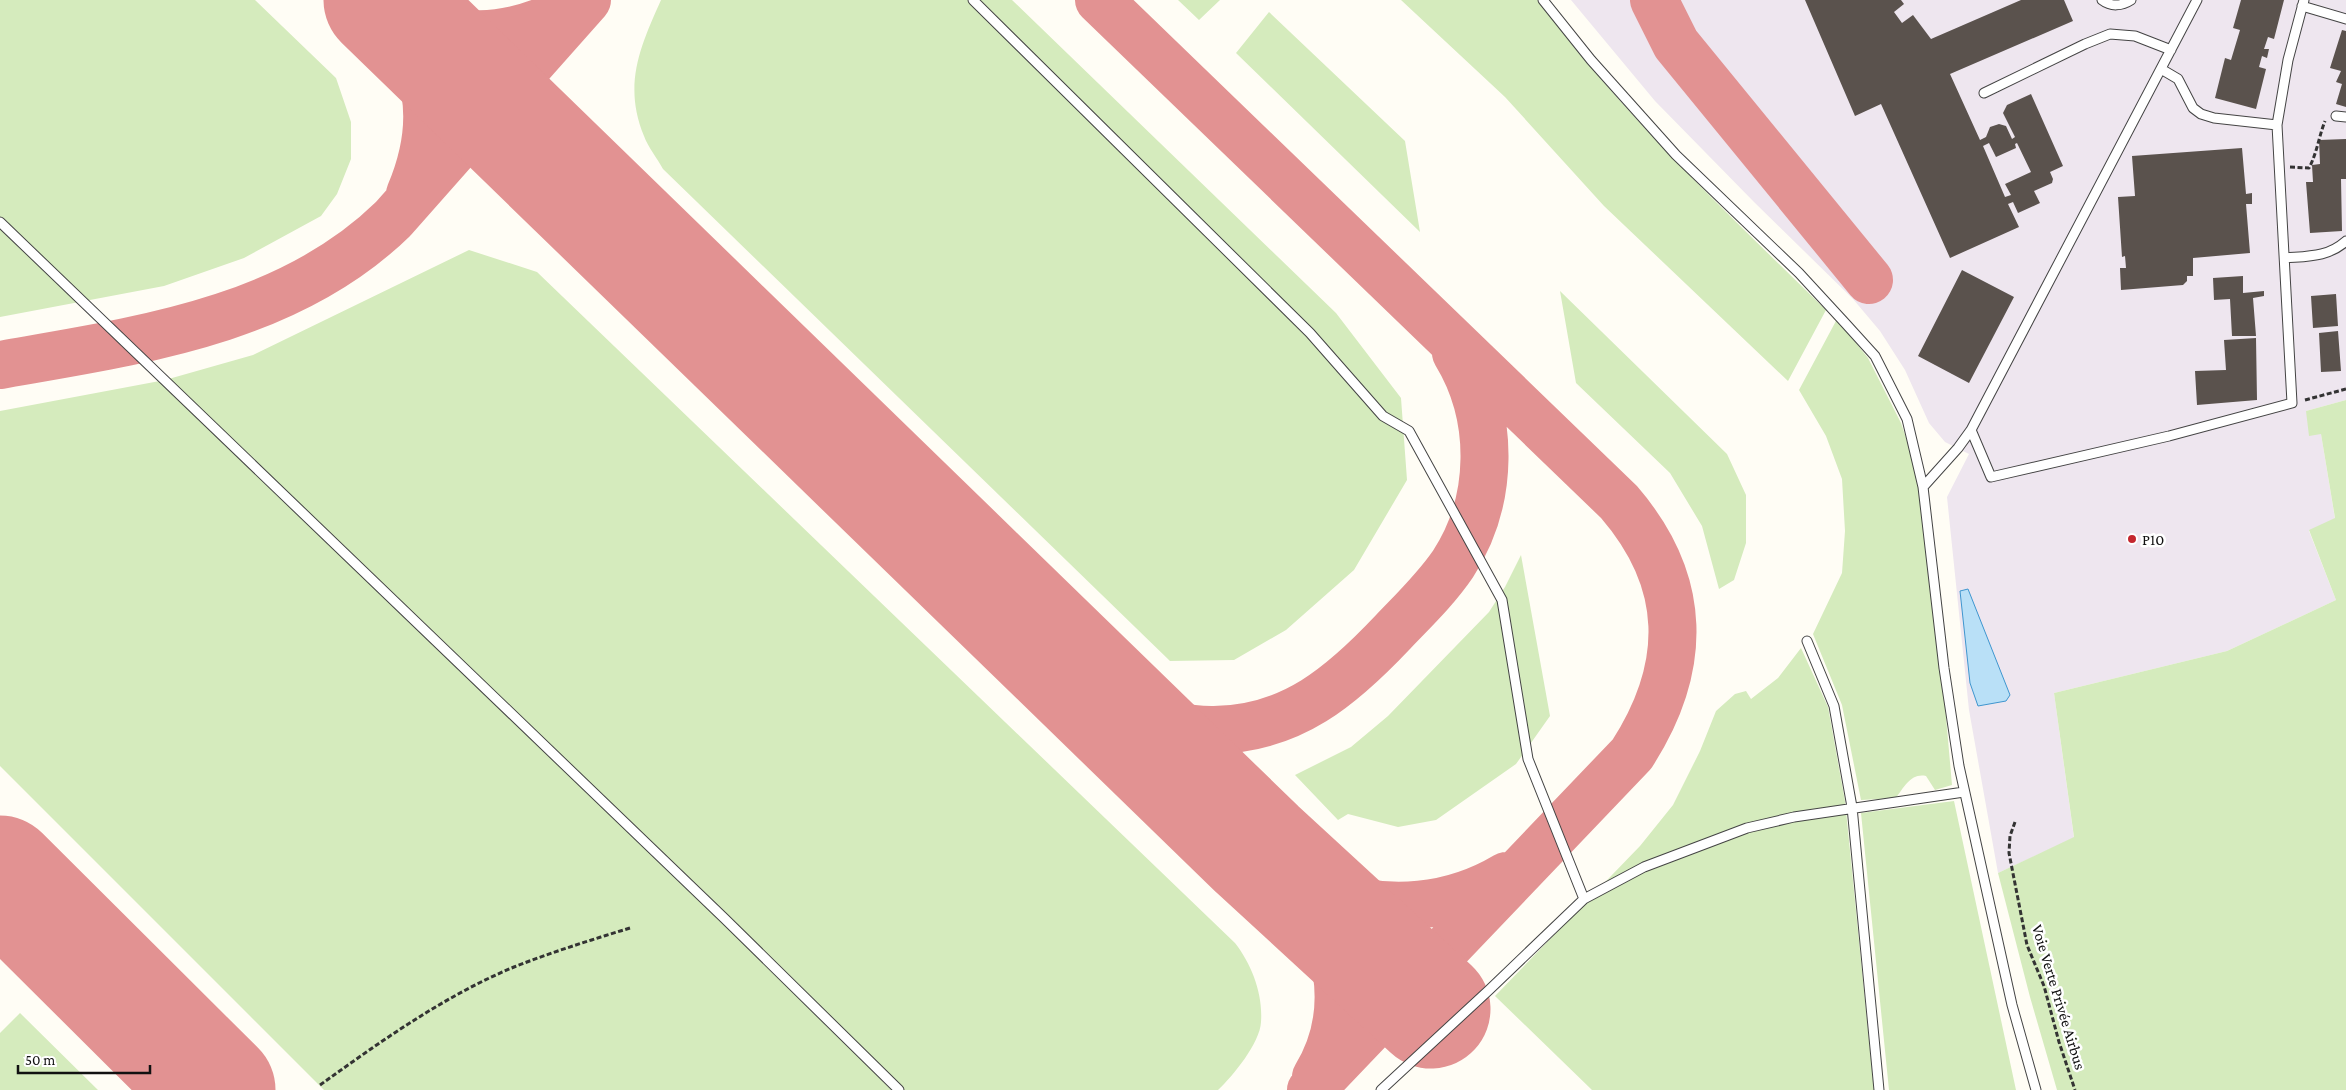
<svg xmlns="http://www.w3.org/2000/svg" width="2346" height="1090" font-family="'Crimson Pro',serif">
<rect width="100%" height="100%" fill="#fffdf5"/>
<path fill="#eee6ef" d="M1571 0H2346V400L2306 411 2321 434 2335 519 2309 531 2336 600 2227 651 2054 693 2074 838 1998 873 1969 710 1947 497 1969 454 1945 442 1929 423 1905 370 1880 331 1853 299 1754 202 1655 101Z"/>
<path fill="#d5ebbd" d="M0 0H255L336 78 351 122V159L337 194 321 216 244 258 164 286 0 317Z
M661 0H1012L1336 313 1401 398 1407 480 1354 570 1286 630 1234 660 1170 661 663 169C657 158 648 147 644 136 623 85 640 47 661 0Z
M1178 0H1220L1199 20Z
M1401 0H1538C1622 114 1725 211 1826 310L1788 381 1604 206 1505 97Z
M1269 12 1405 141 1420 232 1236 53Z
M469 250 537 272 1235 943C1252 965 1263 994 1261 1022 1260 1043 1233 1076 1218 1090H324L0 766V411L165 380 253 355Z
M1560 291 1727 454 1746 495V543L1734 580 1719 589 1702 526 1670 473 1576 383Z
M1837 319 1868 358 1901 423 1920 479 1938 626 1952 785 1935 790 1926 776C1911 773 1904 787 1896 798L1861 800 1842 705 1813 634 1842 573 1845 531 1842 479 1826 436 1799 390Z
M2346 400V1090H2057L2030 997 1998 873 2074 837 2054 693 2227 651 2336 600 2309 530 2335 518 2321 434 2309 436 2306 411Z
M1521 555 1550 716 1516 764 1436 820 1398 827 1348 814 1338 820 1295 775 1351 747 1388 716 1489 612 1505 587Z
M1801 648 1828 707 1845 801 1874 1090H1592L1495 996 1640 846 1673 805 1700 751 1716 711 1735 694 1746 691 1751 699 1778 678Z
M1954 801 2016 1090H1889L1861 813Z
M20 1013 98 1090H0V1033Z"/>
<path fill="#b9e0f7" stroke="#3f96cf" d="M1968 589 2010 695 2006 701 1978 706 1970 683 1960 591Z"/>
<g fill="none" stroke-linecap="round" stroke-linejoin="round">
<path stroke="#e29292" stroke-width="48" d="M379 0C430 60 441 121 410 194
M387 0C445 48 513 41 575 6
M1099 0 1619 502C1688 582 1688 667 1632 754L1311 1090
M1654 0 1676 44 1869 280
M0 365C137 341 289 321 393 219L587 0
M1066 663C1112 698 1153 731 1214 730 1292 729 1342 686 1393 632 1414 610 1436 589 1453 564 1494 501 1495 417 1456 353
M1257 849C1280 864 1303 881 1329 892 1387 916 1454 907 1506 876
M1284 874C1341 925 1356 1011 1316 1077"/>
<path stroke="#e29292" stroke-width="119" d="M383 0 1257 849 1431 1009
M0 875 216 1090"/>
</g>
<path fill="#5a524d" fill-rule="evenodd" d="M1805 0H1901L1904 4 1894 12 1902 23 1913 15 1931 39 2021 0H2064L2073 21 1950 74 1980 140 1986 137 1990 127 1999 124 2006 126 2012 139 2015 137 2003 113 2007 105 2031 94 2063 166 2050 172 2053 179 2052 183 2034 191 2040 203 2018 213 2013 202 2008 204 2019 227 1950 258 1881 104 1855 116ZM1989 143 1996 157 2016 148 2015 144 2017 143 2031 172 2005 184 2011 195 2005 197 1983 146Z
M2241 0H2284L2274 39 2268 37 2264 49H2269L2267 58 2262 56 2259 67 2266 69 2256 109 2215 98 2225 58 2231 60 2240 30 2233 28Z
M2342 30 2346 31V107L2336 104 2342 84 2336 82 2341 71 2330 68Z
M2346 139V179H2341L2342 231 2310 233 2306 182H2313L2312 165 2320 164 2319 140Z
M2242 148 2246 194 2252 193V204H2246L2250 253 2193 258V276H2187V281L2183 285 2121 290 2120 268H2126L2125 256 2122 257 2118 197 2135 196 2132 156Z
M1962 270 2014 297 1969 383 1918 356Z
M2243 276V293L2264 291V296L2253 298 2256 336H2232L2230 299 2214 300 2213 278Z
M2336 294 2338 326 2313 328 2311 296Z
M2338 331 2341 371 2321 372 2319 333Z
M2256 338 2257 400 2197 405 2195 371 2226 370 2224 340Z"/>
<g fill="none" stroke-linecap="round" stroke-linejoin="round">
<defs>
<path id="service" d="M973 0 1310 333 1383 416 1409 431 1502 600 1528 759 1584 899
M1543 0 1591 60 1676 155 1799 273 1846 324 1875 356 1907 419 1923 487 1944 668 1959 766 2012 1005 2036 1090
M2102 0C2111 7 2122 6 2131 0
M2197 0 1971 430 1991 477 2169 436 2292 403 2277 125 2288 60 2304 0
M2302 6 2346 19
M2161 69 2178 79 2193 108 2201 114 2214 118 2277 125
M1984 93 2085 44 2110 34 2135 36 2171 50
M2336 116 2346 117
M0 222 724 918 899 1090
M2285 258C2309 256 2328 257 2346 241
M1923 487 1958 448 1971 430
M1807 641 1834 706 1852 807 1879 1090
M1381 1090 1489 990 1584 899 1644 867 1747 828 1794 817 1964 792"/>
</defs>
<use href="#service" stroke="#444" stroke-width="11"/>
<path stroke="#333" stroke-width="3" stroke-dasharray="5 2.5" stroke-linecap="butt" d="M2290 167 2309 168C2317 153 2319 136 2325 121
M2305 400 2346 389
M2015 822 2010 836 2009 853 2027 945 2044 986 2059 1042 2075 1090
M320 1085C380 1042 444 996 514 967 552 952 591 940 630 928"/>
<use href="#service" stroke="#fff" stroke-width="9"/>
</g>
<circle fill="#c4262e" stroke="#fff" stroke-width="2" cx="2132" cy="539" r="5"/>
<g text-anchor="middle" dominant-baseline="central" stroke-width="5" stroke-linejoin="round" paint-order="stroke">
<g font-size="16" fill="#111" stroke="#fff" text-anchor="start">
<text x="2142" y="539">P10</text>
</g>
<g font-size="16" fill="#111" stroke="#fff">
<text transform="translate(2059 997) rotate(73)">Voie Verte Privée Airbus</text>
</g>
</g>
<path d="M18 1065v8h132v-8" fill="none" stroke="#111111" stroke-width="2.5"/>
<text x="25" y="1065" font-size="15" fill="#111111" stroke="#ffffff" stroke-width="4" paint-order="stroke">50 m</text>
</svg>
